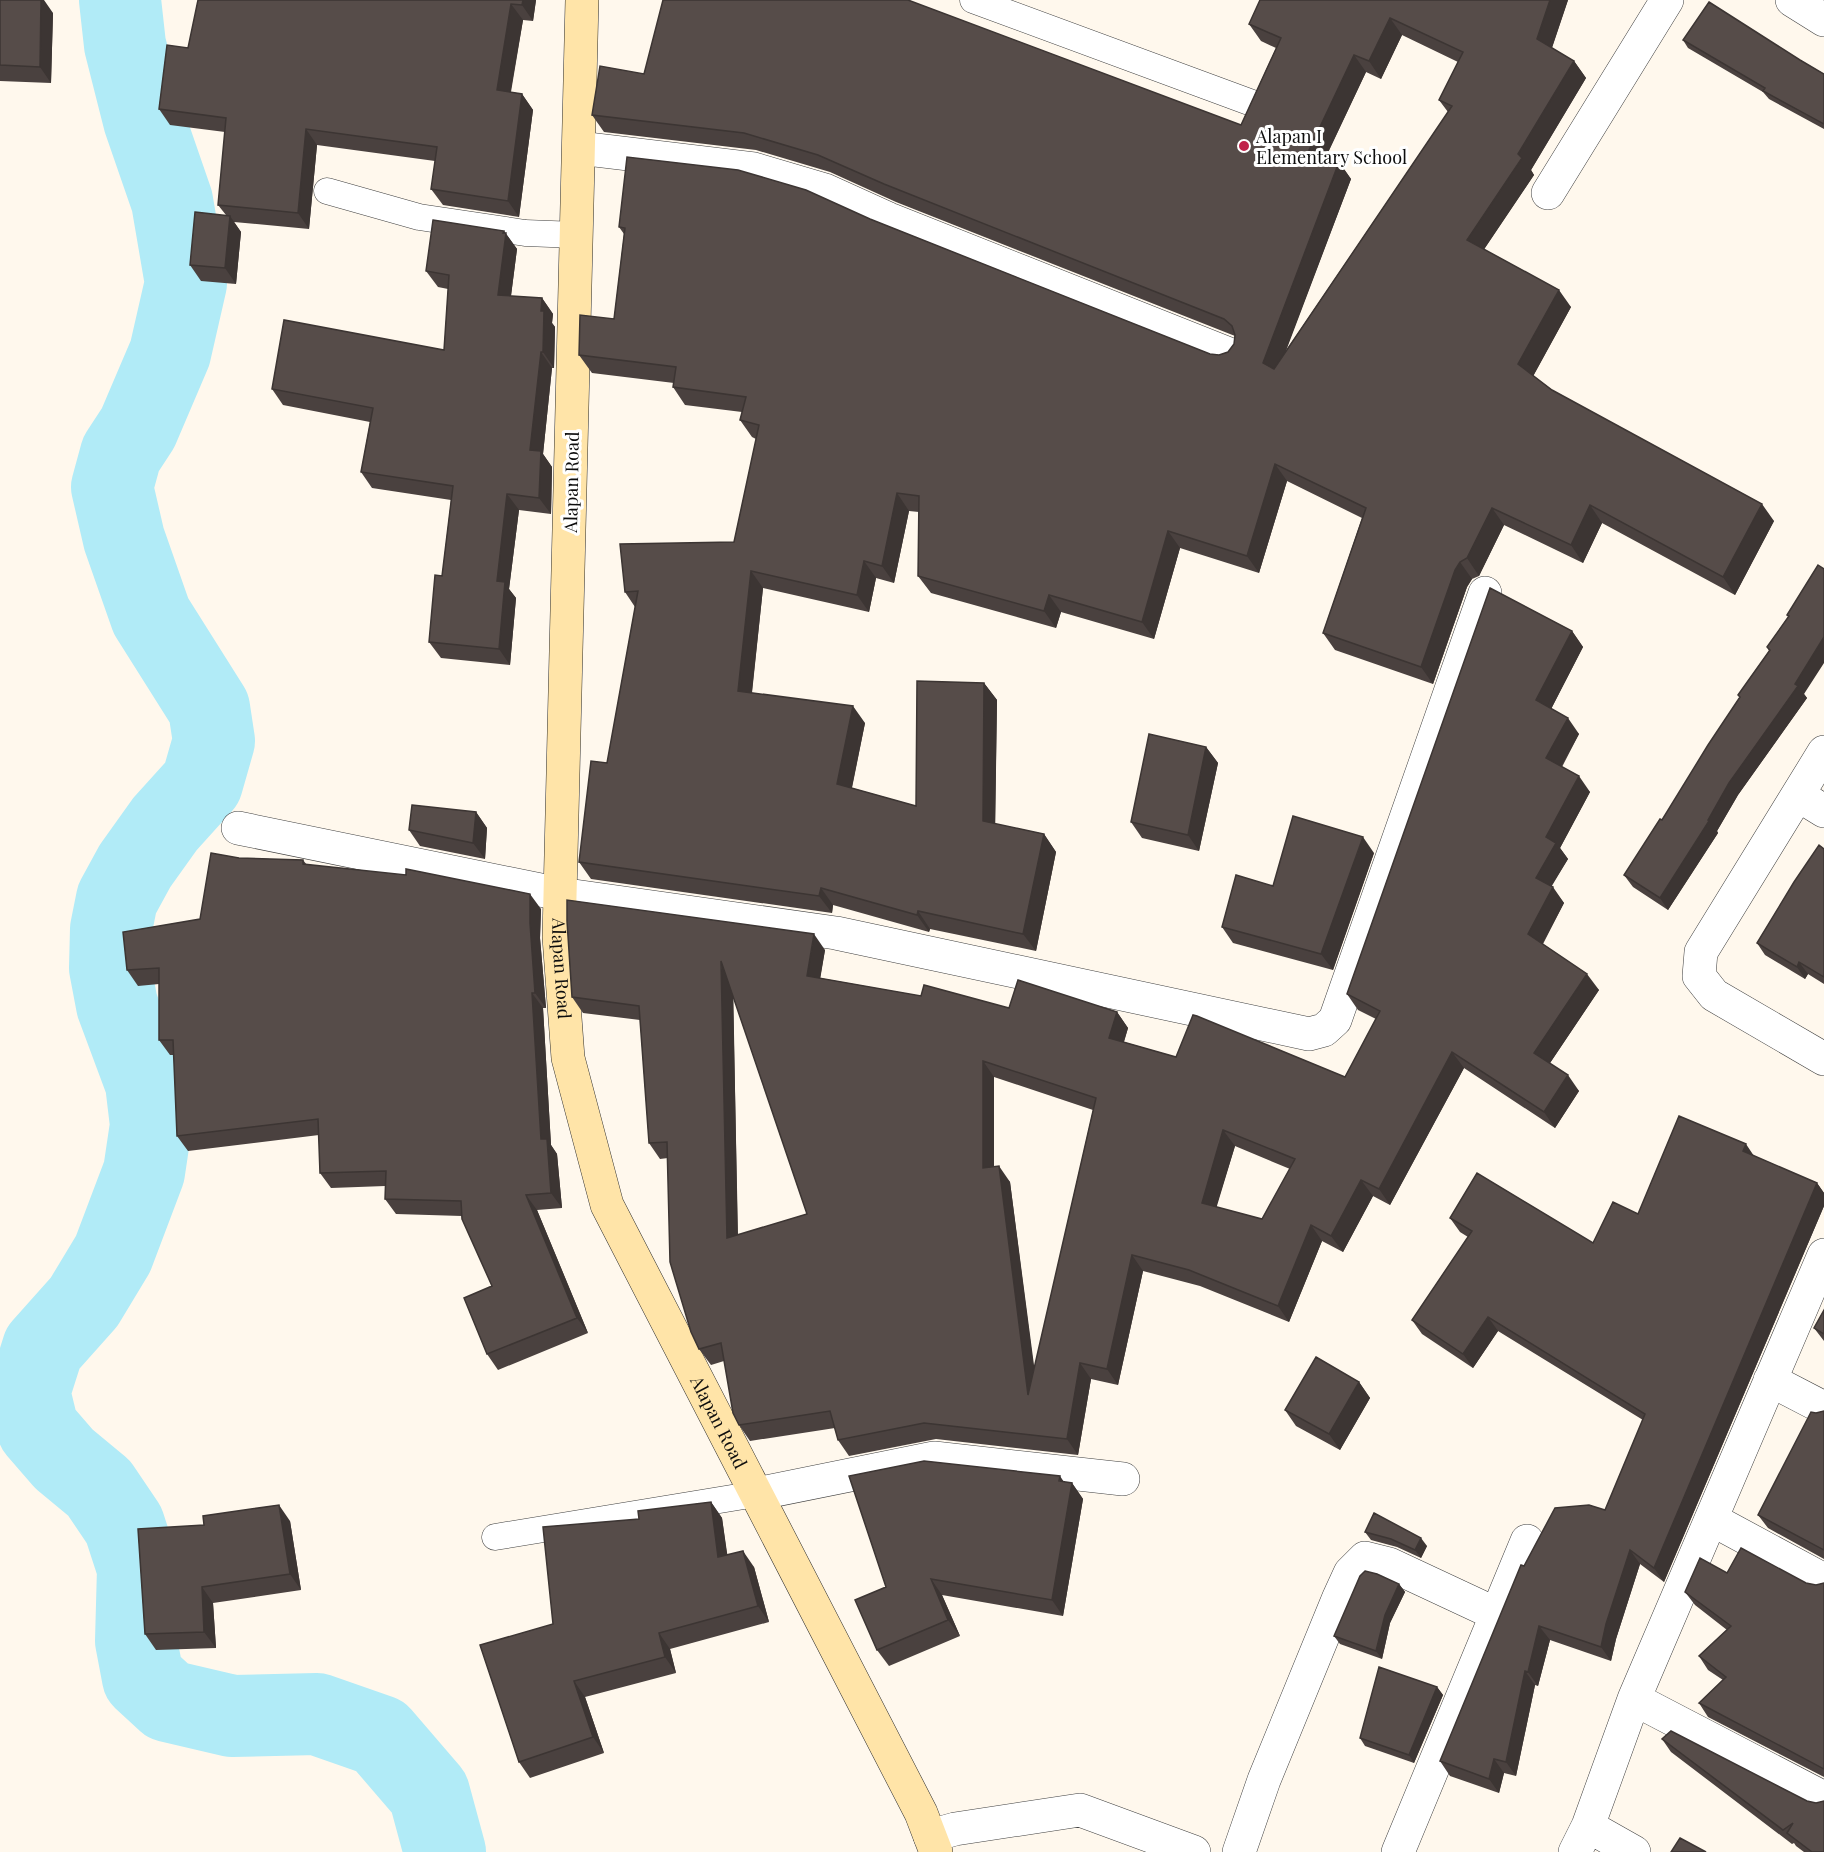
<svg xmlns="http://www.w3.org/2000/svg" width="1824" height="1852" font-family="'Playfair Display',serif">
<rect width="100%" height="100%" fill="#fff8ed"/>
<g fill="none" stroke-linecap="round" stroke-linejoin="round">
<path stroke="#b1ebf7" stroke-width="82" d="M120 0 125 45 144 120 172 201 186 283 170 353 138 428 121 454 112 487 124 539 151 616 209 708 214 741 202 783 165 824 135 866 117 899 111 929 110 968 117 1005 146 1083 151 1125 144 1172 113 1254 84 1302 43 1348 29 1392 38 1429 64 1459 99 1488 124 1525 138 1568 136 1641 143 1678 168 1701 232 1716 317 1714 380 1736 429 1793 445 1852"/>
<defs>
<path id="lane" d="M973 0 1252 103
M327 191 419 217 525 233 577 235
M495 1537 756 1494"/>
<path id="street" d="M1792 0 1824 20
M579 148 754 169 825 190 889 219 1229 354
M1548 193 1667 0
M1824 752 1701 952 1699 976 1714 995 1824 1059
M1798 795 1824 811
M238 828 560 894 836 933 1309 1034 1324 1030 1335 1020 1485 593
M1770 1380 1824 1408
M756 1494 934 1458 1123 1479
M1711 1519 1824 1580
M1634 1699 1824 1798
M1588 1826 1634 1852
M930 1836 955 1829 1080 1810 1194 1852
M1239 1852 1264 1780 1339 1597 1350 1573 1365 1558 1389 1564 1496 1614
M1398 1852 1527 1541
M1575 1852 1588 1826 1634 1699 1824 1255"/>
<g id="secondary">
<path id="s1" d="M582 0 559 937 568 1058 607 1205 921 1813 936 1852"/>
</g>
</defs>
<use href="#lane" stroke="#404040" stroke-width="27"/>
<use href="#street" stroke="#404040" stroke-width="34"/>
<use href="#secondary" stroke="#2f2f2f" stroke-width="34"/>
<use href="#lane" stroke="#fff" stroke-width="26"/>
<use href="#street" stroke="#fff" stroke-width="33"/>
<use href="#secondary" stroke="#ffe4a8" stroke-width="33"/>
</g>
<path fill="#4a413f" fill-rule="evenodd" d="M0 0 53 13 51 83 0 81Z
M536 0 533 21 523 20 511 92 522 94 533 110 519 217 443 205 431 189 435 161 317 145 309 229 234 222 241 232 236 284 201 281 190 265 226 215 218 205 225 132 170 125 159 109 188 48Z
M1568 0 1552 48 1574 61 1586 78 1531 170 1534 175 1484 249 1571 307 1533 376 1552 390 1774 521 1735 595 1602 523 1583 563 1504 525 1479 576 1472 579 1467 587 1433 684 1335 650 1323 633 1362 518 1287 481 1259 573 1180 548 1154 639 1061 612 1056 628 931 593 918 576 919 512 909 511 894 583 876 578 869 612 763 588 752 693 865 723 852 788 916 806 984 683 997 700 995 824 1044 834 1056 852 1036 951 930 929 929 932 833 905 832 913 591 879 579 862 607 763 635 607 625 592 734 542 756 439 752 437 740 420 742 412 685 405 673 387 674 383 592 373 579 355 614 319 624 234 619 227 870 219 1210 354 1219 355 1228 352 1234 344 1235 336 896 202 830 172 756 150 604 132 592 115 644 74 1241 125 1276 48 1261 41 1249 24ZM1402 35 1458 62 1439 100 1448 112 1285 352 1351 179 1339 162 1326 157 1366 72 1381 79Z
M1683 40 1800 60 1824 74V129L1769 99 1763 92 1688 48Z
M504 231 517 249 511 296 542 298 553 314 552 323 555 327 554 368H552L543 454 552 467 551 514 519 510 509 589 516 598 510 665 441 658 429 642 442 576 451 500 372 488 361 472 370 422 283 405 272 389 444 350 448 289 438 287 426 271Z
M1824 569 1804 694 1807 698 1738 795 1717 831 1718 833 1668 910 1633 887 1624 875 1662 820 1740 697 1738 695 1769 651 1767 647 1788 617 1787 615Z
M1572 631 1583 647 1551 709 1579 734 1562 767 1590 792 1560 848 1568 859 1551 886 1564 903 1543 944 1599 990 1550 1063 1579 1091 1555 1128 1464 1068 1390 1205 1373 1196 1343 1252 1322 1241 1289 1322 1200 1286 1143 1271 1118 1385 1091 1379 1078 1455 936 1439 849 1456 838 1440 835 1428 750 1441 739 1425 724 1361 711 1365 699 1349 668 1158 660 1159 649 1143 640 1020 583 1013 572 997 825 950 820 978 921 996 1009 1008 1117 1012 1128 1028 1124 1042 1176 1057 1345 1077 1376 1019 1358 1010 1347 994ZM733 996 807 1214 738 1235ZM994 1077 1093 1110 1034 1370 1010 1182 994 1166ZM1235 1146 1290 1169 1262 1219 1216 1207Z
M1206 747 1218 763 1199 851 1142 838 1131 822Z
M476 812 487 828 485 859 420 846 409 830Z
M1824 849V984L1808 974 1805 979 1765 955 1757 943Z
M1374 853 1333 970 1233 943 1222 927 1273 886Z
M239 858 303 860 307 865 541 909 540 938 546 1008H543L551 1145 557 1154 562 1208 537 1210 588 1333 498 1370 487 1354 492 1286 462 1216 396 1214 385 1199V1186L331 1188 320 1173 319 1135 188 1151 177 1136 174 1055H170L159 1040V984L138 986 127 970 200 919Z
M1753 1156 1817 1183 1824 1193V1206L1664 1582 1640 1564 1616 1639 1611 1661 1550 1640 1538 1686 1535 1685 1516 1776 1504 1773 1499 1793 1450 1776 1440 1761 1524 1566 1605 1510 1643 1420 1498 1331 1473 1368 1422 1334 1412 1320 1468 1237 1460 1232 1450 1218 1593 1243 1638 1214Z
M1824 1310V1341L1814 1328Z
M1359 1382 1370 1398 1340 1450 1296 1426 1285 1410Z
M1824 1411V1559L1768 1528 1758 1515 1816 1413Z
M1064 1482 1072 1483 1083 1499 1063 1616 942 1595 960 1636 889 1666 877 1650 886 1587Z
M711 1502 722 1518 727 1555 754 1567 769 1622 670 1649 676 1673 585 1697 604 1753 530 1778 519 1762 553 1624 639 1519Z
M290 1521 301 1590 213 1603 216 1648 156 1650 145 1634 138 1529Z
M1365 1532 1427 1546 1421 1558 1397 1547 1371 1540Z
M1727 1573 1816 1585 1824 1583V1777L1708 1717 1699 1703 1723 1680 1708 1670 1699 1656 1727 1630 1695 1605 1685 1592Z
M1399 1584 1405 1592 1390 1623 1382 1659 1340 1644 1334 1636Z
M1437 1687 1443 1695 1414 1763 1365 1746 1360 1738Z
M1662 1739 1807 1801 1816 1803 1824 1852H1804L1796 1846 1794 1843 1792 1844 1671 1752Z"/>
<path fill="#3c3533" d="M41 0H44L53 13 51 83 40 67Z
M523 0H536L533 21 522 5Z
M1550 0H1568L1549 56 1537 39Z
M511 4 523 20 508 106 497 90Z
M1390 18 1402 35 1381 79 1369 61Z
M1354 55 1366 72 1321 167 1309 150Z
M1574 61 1586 78 1531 170 1534 175 1479 257 1467 240Z
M522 94 533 110 519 217 508 201Z
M306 129 317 145 309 229 298 213Z
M1339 162 1351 179 1275 380 1263 363Z
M230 216 241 232 236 284 225 268Z
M504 231 517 249 509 311 498 295Z
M1559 290 1571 307 1530 382 1518 364Z
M542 298 553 314 552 323 555 327 554 368 543 352 541 311Z
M541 352 552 368 543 454 552 467 551 514 539 498 530 450Z
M1275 464 1287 481 1259 573 1247 556Z
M897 493 909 511 894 583 882 566Z
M507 494 519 510 509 589 516 598 510 665 499 649 497 581Z
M1762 504 1774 521 1735 595 1723 577Z
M1590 505 1602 523 1583 563 1571 545Z
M1492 508 1504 525 1479 576 1467 558Z
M1168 531 1180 548 1154 639 1142 622Z
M864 561 876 578 869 612 857 595Z
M1460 562 1472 579 1467 587 1433 684 1421 667 1455 570Z
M751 571 763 588 750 709 738 691Z
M1049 595 1061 612 1056 628 1044 611Z
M1572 631 1583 647 1547 717 1536 700Z
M1824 637V663L1804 694 1807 698 1738 795 1717 831 1718 833 1668 910 1660 898 1729 783Z
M984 683 997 700 995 839 983 821Z
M853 706 865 723 849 801 837 784Z
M1568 718 1579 734 1557 774 1546 758Z
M1206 747 1218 763 1199 851 1188 835Z
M1579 776 1590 792 1560 848 1568 859 1547 894 1536 878 1546 837Z
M476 812 487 828 485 859 473 843Z
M1044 834 1056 852 1036 951 1023 934Z
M1363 837 1374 853 1333 970 1321 954Z
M1553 887 1564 903 1539 950 1528 934Z
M821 888 833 905 832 913 819 896Z
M530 894 541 909 540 938 546 1008 535 993 530 923Z
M918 911 930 929 929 932 917 915Z
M814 934 825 950 818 992 807 976Z
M721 961 733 978 738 1254 727 1238Z
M1799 962 1808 974 1805 979 1797 967Z
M1587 974 1599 990 1546 1069 1534 1053Z
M532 993 543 1008 551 1145 557 1154 562 1208 551 1193 541 1139Z
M1117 1012 1128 1028 1120 1054 1109 1038Z
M1452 1052 1464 1068 1390 1205 1379 1189Z
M983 1061 994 1077V1184L983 1168Z
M1568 1075 1579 1091 1555 1128 1544 1112Z
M1223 1130 1235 1146 1213 1219 1202 1203Z
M1746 1144 1756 1159 1743 1151Z
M999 1166 1010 1182 1040 1411 1028 1395Z
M1361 1180 1373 1196 1343 1252 1331 1236Z
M1817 1183 1824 1193V1206L1664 1582 1654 1568Z
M526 1195 537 1210 588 1333 577 1318Z
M1311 1225 1322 1241 1289 1322 1278 1306Z
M1132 1255 1143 1271 1118 1385 1107 1369Z
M1488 1317 1498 1331 1473 1368 1463 1354Z
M1080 1363 1091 1379 1078 1455 1067 1439Z
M1359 1382 1370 1398 1340 1450 1329 1434Z
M1060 1476 1070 1491 1072 1483 1083 1499 1063 1616 1052 1600Z
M711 1502 722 1518 730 1573 718 1557Z
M279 1505 290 1521 301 1590 290 1574Z
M1421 1538 1427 1546 1421 1558 1415 1550Z
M1630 1550 1640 1564 1616 1639 1611 1661 1601 1647 1606 1624Z
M743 1551 754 1567 769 1622 758 1606Z
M931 1579 942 1595 960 1636 948 1620Z
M1399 1584 1405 1592 1390 1623 1382 1659 1376 1651 1385 1615Z
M202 1587 213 1603 216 1648 204 1632Z
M1539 1626 1550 1640 1538 1686 1528 1672Z
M659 1633 670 1649 676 1673 665 1657Z
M1525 1671 1535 1685 1516 1776 1506 1762Z
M574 1681 585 1697 604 1753 593 1737Z
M1437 1687 1443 1695 1414 1763 1409 1755Z
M1494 1759 1504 1773 1499 1793 1489 1779Z"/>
<path fill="#564c49" stroke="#3c3533" stroke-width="1.5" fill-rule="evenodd" d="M0 0H41L40 67 0 65Z
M198 0H523L522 5 511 4 497 90 522 94 508 201 431 189 437 147 306 129 298 213 218 205 226 118 159 109 167 45 188 48Z
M663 0H908L1241 125 1281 38 1249 24 1260 0H1550L1537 39 1574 61 1518 154 1522 158 1467 240 1559 290 1518 364 1552 390 1762 504 1723 577 1590 505 1571 545 1492 508 1467 558 1460 562 1455 570 1421 667 1323 633 1366 508 1275 464 1247 556 1168 531 1142 622 1049 595 1044 611 918 576 919 496 897 493 882 566 864 561 857 595 751 571 738 691 853 706 837 784 916 806 917 681 984 683 983 821 1044 834 1023 934 918 911 917 915 821 888 819 896 579 862 591 761 607 763 638 591 625 592 620 544 734 542 759 425 740 420 746 397 673 387 676 367 579 355 580 315 614 319 625 228 619 227 627 157 738 170 806 190 870 219 1210 354 1219 355 1228 352 1234 344 1235 335 1232 326 1224 319 884 184 818 155 744 133 592 115 600 66 644 74ZM1390 18 1463 52 1439 100 1452 106 1274 369 1263 363 1339 162 1309 150 1354 55 1369 61Z
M1709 2 1800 60 1824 74V124L1763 91 1765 88 1683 40Z
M195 212 230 216 225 268 190 265Z
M433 220 504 231 503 233H506L498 295 542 298 541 311H544L543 352H541L530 450 541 451 539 498 507 494 497 581 505 582 499 649 429 642 435 575 442 576 453 486 361 472 373 408 272 389 284 320 444 350 449 275 426 271Z
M1818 565 1824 569V637L1795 684 1798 686 1729 783 1708 820 1709 821 1660 898 1624 875 1660 819 1662 820 1708 745 1740 697 1738 695 1770 650 1767 647 1789 616 1787 615Z
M1490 588 1572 631 1536 700 1568 718 1546 758 1579 776 1546 837 1556 843 1536 878 1553 887 1528 934 1587 974 1534 1053 1568 1075 1544 1112 1452 1052 1379 1189 1361 1180 1331 1236 1311 1225 1278 1306 1189 1270 1132 1255 1107 1369 1080 1363 1067 1439 924 1423 838 1440 830 1411 739 1425 733 1413 721 1343 699 1349 691 1332 670 1262 667 1142 649 1143 639 1006 572 997 567 921V900L814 934 807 976 921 996 924 985 1009 1008 1018 980 1117 1012 1109 1038 1176 1057 1193 1015 1197 1016 1345 1077 1380 1011 1347 994ZM721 961 807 1214 727 1238ZM983 1061 1096 1098 1028 1395 999 1166 983 1168ZM1223 1130 1295 1159 1262 1219 1202 1203Z
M1149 734 1206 747 1188 835 1131 822Z
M412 805 476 812 473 843 409 830Z
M1293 816 1363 837 1321 954 1222 927 1236 875 1273 886Z
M1819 845 1824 849V977L1799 962 1797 967 1757 943 1794 882Z
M211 853 239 858 303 860V864L406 875V869L530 894V923L535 993H532L541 1139H547L551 1193 526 1195 577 1318 487 1354 464 1298 492 1286 462 1219 461 1201 385 1199 386 1171 320 1173 318 1119 177 1136 173 1040H159V968L127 970 123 932 200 919Z
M1679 1116 1746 1144 1743 1151 1817 1183 1654 1568 1630 1550 1606 1624 1601 1647 1539 1626 1528 1672 1525 1671 1506 1762 1494 1759 1489 1779 1440 1761 1521 1565 1524 1566 1555 1508 1589 1505 1605 1510 1645 1414 1488 1317 1463 1354 1412 1320 1472 1231 1450 1218 1477 1173 1593 1243 1613 1202 1638 1214Z
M1824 1310V1334L1814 1328Z
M1316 1357 1359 1382 1329 1434 1285 1410Z
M1824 1411V1550L1758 1515 1811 1412 1816 1413Z
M924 1461 1060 1476 1059 1481 1072 1483 1052 1600 931 1579 948 1620 877 1650 855 1600 886 1587 849 1476Z
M711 1502 718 1557 743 1551 758 1606 659 1633 665 1657 574 1681 593 1737 519 1762 480 1645 553 1624 543 1527 639 1519 638 1511Z
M279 1505 290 1574 202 1587 204 1632 145 1634 138 1529 204 1525 203 1516Z
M1374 1513 1421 1538 1415 1550 1391 1539 1365 1532Z
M1741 1548 1806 1583 1816 1585 1824 1583V1769L1699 1703 1726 1677 1699 1656 1731 1626 1685 1592 1700 1558 1727 1573Z
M1365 1571 1377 1574 1399 1584 1385 1615 1376 1651 1334 1636 1360 1576Z
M1379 1667 1437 1687 1409 1755 1360 1738Z
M1671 1731 1807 1801 1816 1803 1824 1801V1852H1812L1787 1833 1793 1823 1783 1830 1662 1739Z
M1680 1838 1706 1852H1671Z"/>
<circle fill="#c0224a" stroke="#fff" stroke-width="2" cx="1244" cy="146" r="6"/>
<g text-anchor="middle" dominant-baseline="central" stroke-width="6" stroke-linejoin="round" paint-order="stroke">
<g font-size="18" fill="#0d0d0d" stroke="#fff" text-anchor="start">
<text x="1256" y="136">Alapan I<tspan x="1256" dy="21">Elementary School</tspan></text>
</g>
<g font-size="18" fill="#0d0d0d" stroke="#fff">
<text transform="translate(571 482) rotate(-89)">Alapan Road</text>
<text stroke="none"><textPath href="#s1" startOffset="969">Alapan Road</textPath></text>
<text stroke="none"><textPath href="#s1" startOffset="1455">Alapan Road</textPath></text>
</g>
</g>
</svg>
